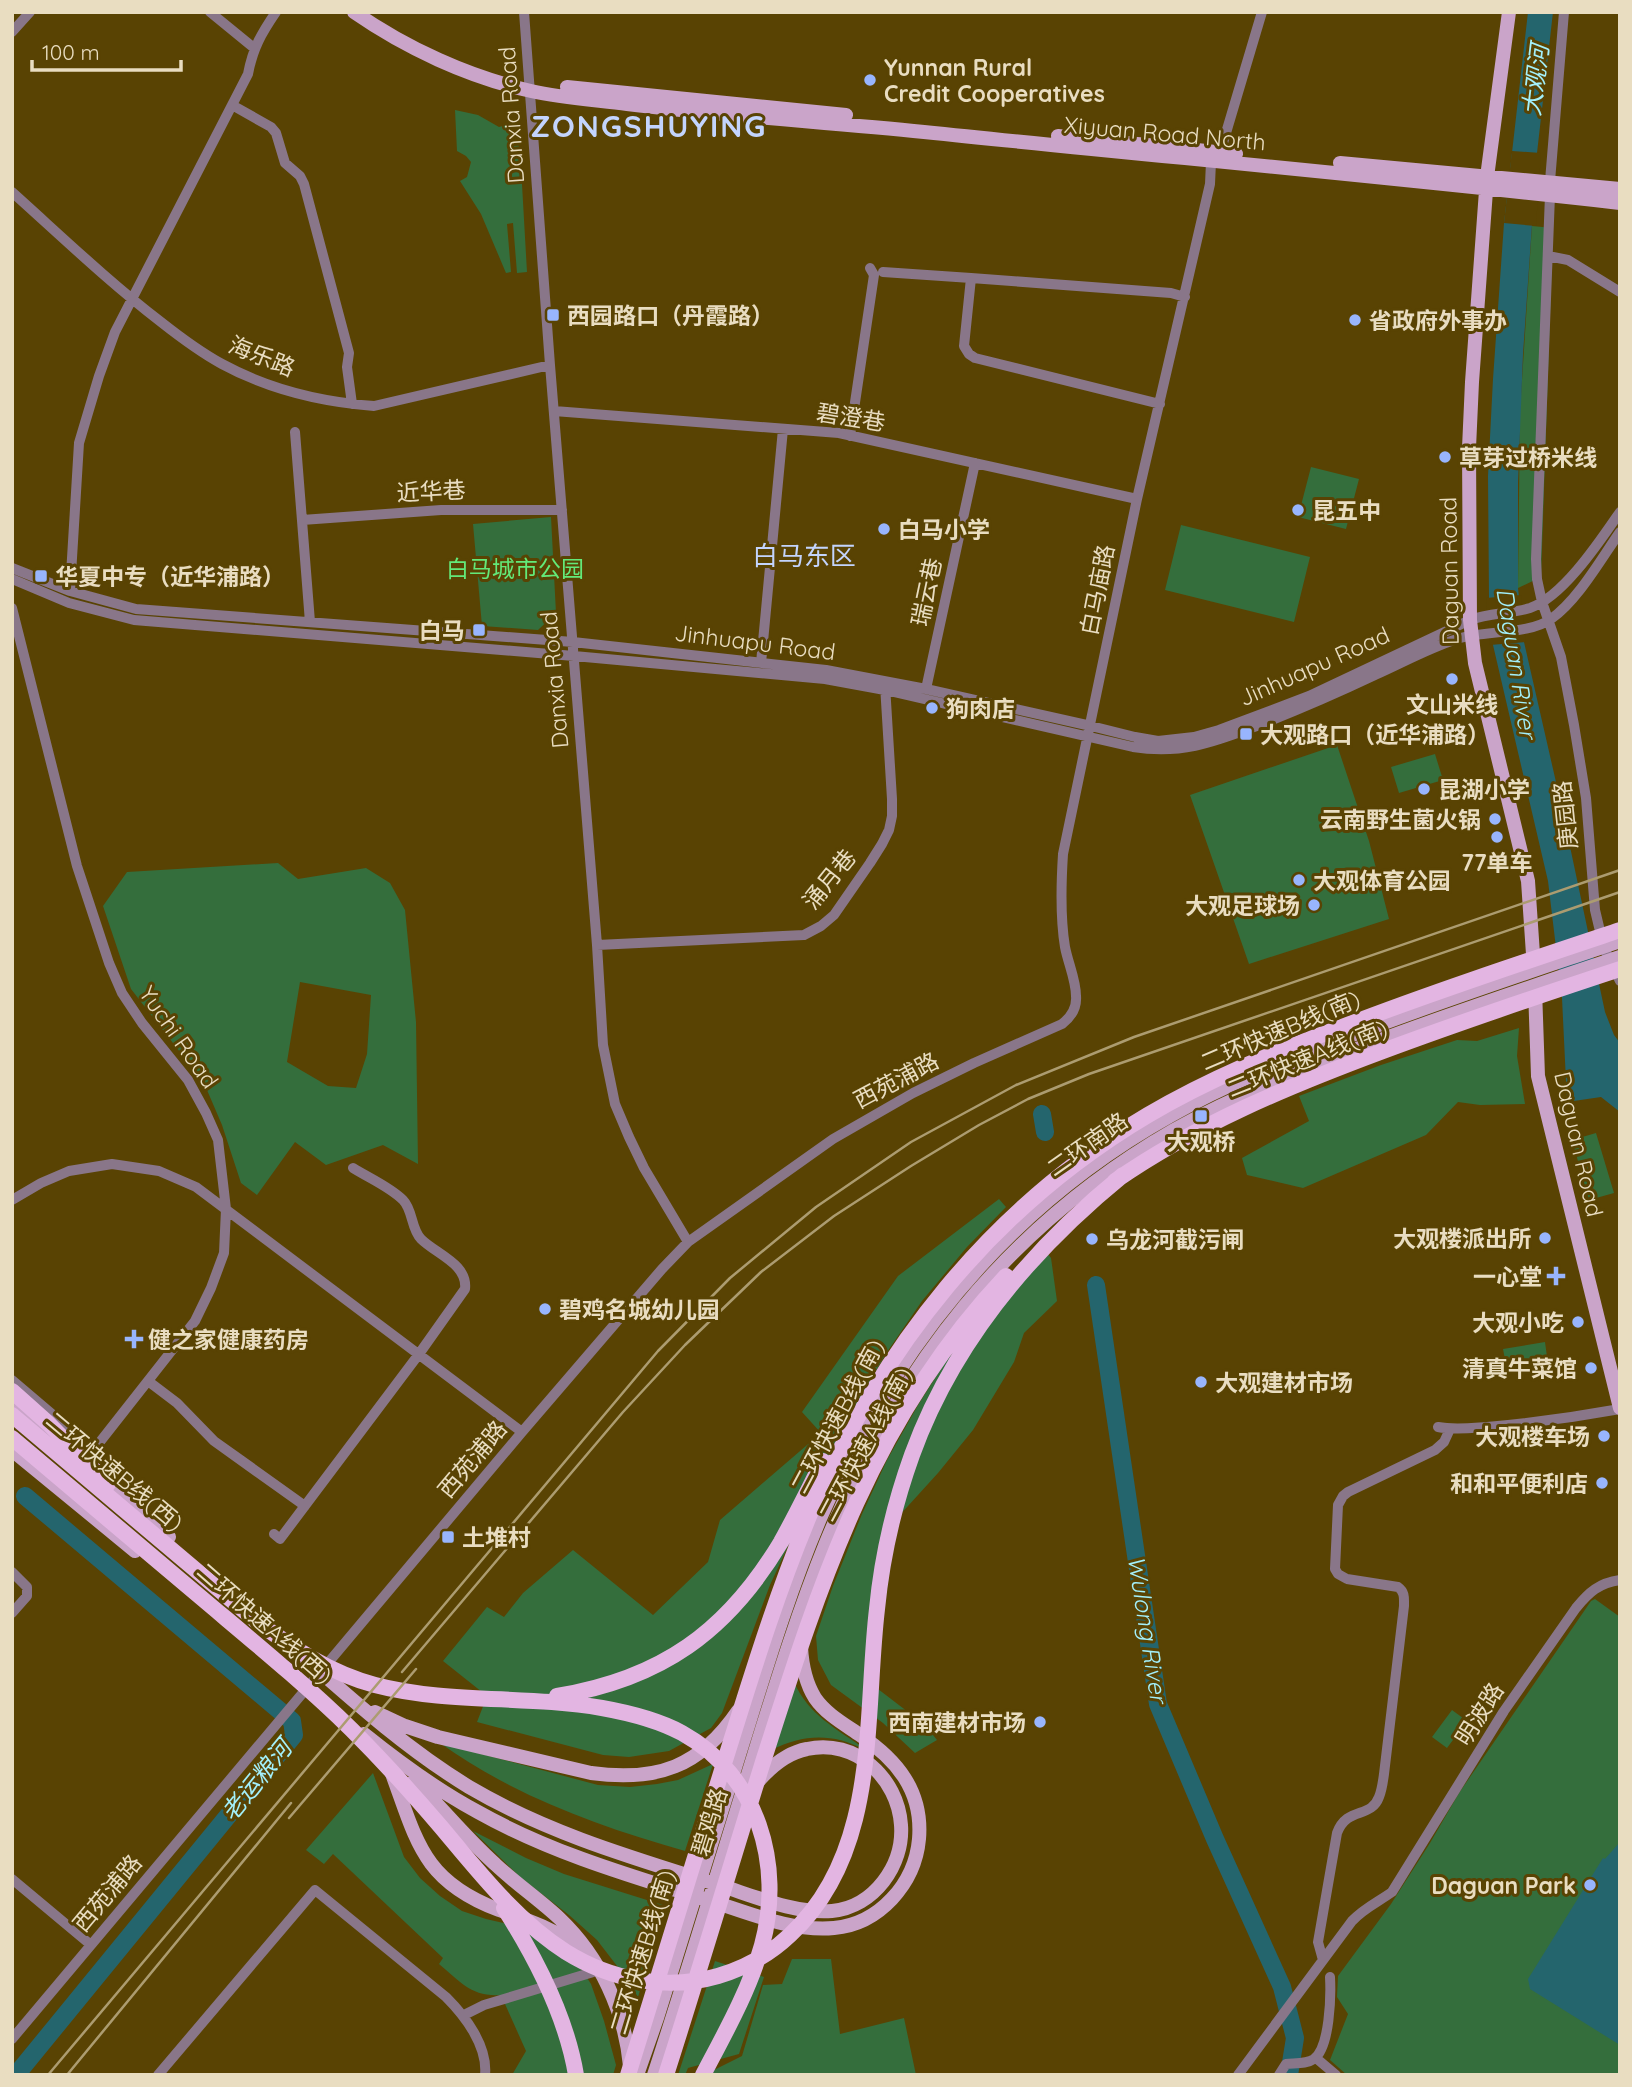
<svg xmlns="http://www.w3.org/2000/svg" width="1632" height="2087" font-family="Quicksand,'Noto Sans SC',sans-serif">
<rect width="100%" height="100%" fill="#594303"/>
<path fill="#346e3c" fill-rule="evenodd" d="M455 110 478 115 499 127 510 124 520 149 527 272 517 273 513 223 507 224 511 272 506 273 481 214 460 181 467 177 471 162 466 156 457 151Z
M1532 226 1553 228 1541 577 1518 588 1520 411Z
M1311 467 1359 479 1346 529 1298 517Z
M551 517 556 613 538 630 482 626 473 524Z
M1181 525 1310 557 1294 622 1165 590Z
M1337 745 1369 841 1389 919 1249 964 1190 795Z
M1435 754 1443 780 1399 793 1391 767Z
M278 863 298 879 366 868 390 883 405 910 416 1022 418 1164 383 1145 326 1165 295 1142 257 1195 241 1183 222 1125 204 1083 131 989 103 906 127 872ZM300 982 371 995 367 1054 356 1088 328 1086 287 1062Z
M1519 1028 1517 1056 1525 1104 1480 1105 1458 1102 1426 1135 1303 1188 1247 1175 1242 1158 1309 1121 1299 1096 1381 1065 1457 1040 1477 1041Z
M1596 1133 1614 1193 1589 1200 1572 1140Z
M999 1199 1006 1207 967 1247 922 1301 885 1355 840 1434 770 1585 722 1713 711 1728 669 1751 629 1757 603 1755 477 1722 487 1696 443 1661 487 1607 504 1617 523 1593 573 1550 653 1615 708 1562 720 1520 821 1433 802 1412 898 1276Z
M1047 1253 1051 1258 1057 1301 1024 1333 1014 1362 973 1430 938 1473 898 1517 882 1621 878 1689 925 1725 937 1740 915 1753 883 1723 831 1685 818 1660 816 1636 833 1586 862 1514 887 1460 918 1405 947 1359Z
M1545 1342 1548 1364 1507 1370 1503 1349Z
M1595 1599 1620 1617V2075H1347L1330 2060 1348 2014 1337 1997 1338 1976 1391 1904 1430 1843 1459 1793 1591 1601Z
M794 1682C808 1714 836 1729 864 1748L863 1749C833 1733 802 1734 772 1750Z
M1452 1710 1467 1721 1447 1748 1432 1737Z
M440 1743 598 1785 630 1787 657 1784 678 1780 713 1764 685 1851C598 1826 514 1796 440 1743Z
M373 1773 404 1857 420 1878 440 1896 462 1911 486 1919 530 1929 576 1961 591 1984 604 2021 616 2065 613 2075H512L526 2051 501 1995C471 1997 461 1982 439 1964L443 1958 333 1854 324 1864 306 1850Z
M473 1831 526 1858 564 1874 666 1906 638 1997 624 1975 597 1940 569 1915 520 1877Z
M792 1959H831L840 2034 904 2018 916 2075H710L712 2071 742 2056 763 1985 782 1984Z
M715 1961 764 1977 739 2054 688 2068 685 2075H678Z"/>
<path fill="#24656d" d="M1528 12H1553L1537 153 1523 354 1518 483V588L1524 642 1561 804 1605 1012 1614 1035 1620 1043V1112L1601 1097 1567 1102 1562 998 1548 881 1493 645 1489 598 1488 476 1493 379 1504 223Z
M1620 1842V2045L1530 1989 1528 1979 1603 1858 1605 1859Z"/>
<path fill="#594303" d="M1512 151 1541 153 1536 226 1504 223Z
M1521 595 1526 642 1490 645 1486 598Z"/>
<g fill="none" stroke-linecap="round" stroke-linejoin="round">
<path stroke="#24656d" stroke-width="18" d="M1042 1114 1045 1132
M1096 1285 1158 1704 1215 1839 1282 1987 1295 2038 1289 2075
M16 2075 294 1735 292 1721 25 1496"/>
<path stroke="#897689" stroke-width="10" d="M210 12 254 48
M524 12 550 365 597 945 603 1045 615 1104 629 1137 644 1168 688 1242
M12 32 30 12
M232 105 271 127 276 133 285 163 300 176 304 184 349 353 347 367 352 404
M1220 153 1262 12
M1550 181 1564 12
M12 192C61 236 109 282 161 322 180 337 200 352 222 364 268 389 322 402 374 406L550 365
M1550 195 1536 559 1537 579 1542 602 1561 657 1574 725 1586 798 1595 910 1604 948 1620 981
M1548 256 1568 260 1620 292
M883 272 971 278
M1160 404 975 358 969 354 964 346 971 278 1171 293 1185 297
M554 411 839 433 1137 499
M295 432 310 622
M850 436 874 275 870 268
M302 520 441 510H562
M12 568 70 591 136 609 573 642 826 670 926 689 1091 726 1135 737 1158 741 1194 737 1219 730 1309 696 1470 620C1489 613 1510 614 1530 608 1563 597 1600 541 1620 512
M12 579 69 603 134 620 574 656 825 679 885 690 1133 747C1184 755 1216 741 1262 724 1300 709 1337 693 1375 675 1402 663 1429 648 1457 639 1484 630 1529 635 1551 619 1578 600 1601 559 1620 532
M70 591 79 443 99 376 115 332 248 74C253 48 261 34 276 12
M12 608 77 866 109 963 122 993 142 1023 188 1080 206 1113 218 1140 226 1209 224 1253 211 1288 195 1321 81 1466
M761 663 783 429
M926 689 975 463
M597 945 804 935 821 926 834 915 870 863 882 844 889 830 892 816V799L885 685
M12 1200 41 1183 69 1171 112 1164 159 1171 196 1187 522 1432
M12 1380 52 1414 87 1453
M148 1381 177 1403 214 1441 305 1506
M1438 1427C1454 1430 1471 1428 1487 1427 1532 1423 1576 1417 1620 1409
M274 1534 280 1539 419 1354 465 1289C468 1264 436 1254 421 1239 411 1229 413 1210 403 1200 390 1187 369 1178 353 1168
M12 1572 27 1587V1596L12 1613
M12 1879 91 1945
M1323 1960 1318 1942 1337 1833C1347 1806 1371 1819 1379 1797 1382 1790 1383 1781 1384 1774L1404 1606C1404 1598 1405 1592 1398 1587L1347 1579 1338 1574 1335 1569 1338 1505 1343 1496 1348 1492 1435 1450 1444 1442 1450 1429
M464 2015 484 2005 600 1970
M12 2039 522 1432 662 1269 688 1242 833 1139 913 1093 974 1063 1062 1024C1071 1017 1077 1008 1076 996 1076 980 1068 963 1065 947 1060 917 1061 885 1063 854L1137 499 1210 184 1211 162
M1316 2058 1336 2075
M158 2075 315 1890 446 1997C465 2016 488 2046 485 2075
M1238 2075 1352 1921C1364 1908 1378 1902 1392 1892L1504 1711 1576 1608C1589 1592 1599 1583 1620 1580
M1279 2075 1286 2064C1295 2063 1307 2064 1314 2059 1330 2047 1331 1996 1330 1977"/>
<path stroke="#caa4c9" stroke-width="14" d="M354 12C406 48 468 77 531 91 562 98 595 100 627 104 725 116 825 122 924 132 1156 156 1388 177 1620 203
M1509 12 1487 177 1472 382 1469 448 1470 620 1475 663 1528 881 1534 969
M567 87 846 115
M1058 136 1236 154
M1340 163 1620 189
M1535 989 1538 1076 1620 1408
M12 1403 50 1434
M12 1450 135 1551
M100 1477 169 1537
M307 1660C359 1706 410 1751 469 1787 547 1833 633 1858 719 1885 754 1896 795 1914 832 1911 874 1907 904 1865 901 1825 898 1778 855 1738 807 1749 786 1753 770 1767 756 1784
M375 1712 405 1726 438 1737 591 1773C657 1782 700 1767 738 1711
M364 1734C400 1763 437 1790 478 1812 551 1853 631 1876 711 1901 749 1913 793 1932 834 1928 879 1924 915 1884 919 1839 923 1791 897 1760 860 1735 844 1724 826 1714 815 1698 805 1682 802 1665 801 1647
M391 1771C417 1841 422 1881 499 1910 528 1920 557 1930 581 1950
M414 1780C441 1807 466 1838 495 1864 516 1884 540 1900 560 1919 600 1957 625 2012 630 2066
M637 2075 657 2018C686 1926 714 1834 743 1742 767 1665 790 1588 822 1514 896 1345 1007 1207 1170 1116 1226 1084 1287 1060 1347 1037 1437 1002 1529 972 1620 941
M654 2075C689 1968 721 1861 754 1755 776 1684 798 1612 826 1543 898 1367 1007 1226 1174 1130 1239 1094 1309 1066 1378 1041 1458 1011 1539 984 1620 957"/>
<path stroke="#e3b5e2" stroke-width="16" d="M1115 1181C1197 1124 1289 1086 1383 1051 1461 1022 1541 995 1620 969
M12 1391 49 1424 108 1484
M12 1415 255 1620C292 1648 330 1673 375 1685 447 1704 527 1695 602 1708 630 1713 658 1720 682 1733 758 1775 784 1865 762 1945 749 1991 725 2033 703 2075
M12 1438C74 1490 136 1542 198 1595 250 1639 303 1682 352 1730 383 1761 412 1793 441 1827 478 1871 516 1920 566 1952 611 1980 666 1991 718 1976 745 1968 770 1954 790 1935 880 1852 864 1719 877 1609 882 1557 894 1505 912 1455 953 1342 1031 1250 1123 1175
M557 1696C661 1679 727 1632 781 1542 796 1515 809 1488 823 1461
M504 1908C536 1958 566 2015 576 2075
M628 2075C659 1973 691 1872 722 1770 749 1684 775 1597 810 1514 881 1348 991 1208 1148 1115 1209 1079 1275 1052 1342 1027 1433 992 1527 961 1620 930
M666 2075C699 1972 730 1868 762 1765 820 1583 871 1419 1006 1276"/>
<path stroke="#ac9c70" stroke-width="2.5" d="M402 1672 623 1412 685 1345 761 1272 834 1216 911 1166 979 1125 1028 1099 1089 1074 1620 892
M289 1818 416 1669
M48 2075 658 1351 730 1278 816 1207 911 1142 1016 1085 1134 1037 1620 870
M67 2075 291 1803"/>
</g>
<g fill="#98b5fd" stroke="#594303" stroke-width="2.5">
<circle cx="870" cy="80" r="7"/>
<rect x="546" y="308" width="14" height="14" rx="3.5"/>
<circle cx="1355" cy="320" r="7"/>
<circle cx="1445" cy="457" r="7"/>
<circle cx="1298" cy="510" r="7"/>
<circle cx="884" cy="529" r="7"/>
<rect x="34" y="569" width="14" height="14" rx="3.5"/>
<rect x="472" y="623" width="14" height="14" rx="3.5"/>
<circle cx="1452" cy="679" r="7"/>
<circle cx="932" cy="708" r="7"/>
<rect x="1239" y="727" width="14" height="14" rx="3.5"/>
<circle cx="1424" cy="789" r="7"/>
<circle cx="1495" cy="819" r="7"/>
<circle cx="1497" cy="837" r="7"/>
<circle cx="1299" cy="880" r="7"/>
<circle cx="1314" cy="905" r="7"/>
<rect x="1194" y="1109" width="14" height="14" rx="3.5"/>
<circle cx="1545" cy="1238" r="7"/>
<circle cx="1092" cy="1239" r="7"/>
<path d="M1552.5 1265.5h7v7h7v7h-7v7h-7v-7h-7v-7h7z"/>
<circle cx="545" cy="1309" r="7"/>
<circle cx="1578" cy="1322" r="7"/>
<path d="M130.5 1328.5h7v7h7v7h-7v7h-7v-7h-7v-7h7z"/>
<circle cx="1591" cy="1368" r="7"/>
<circle cx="1201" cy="1382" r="7"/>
<circle cx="1604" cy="1436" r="7"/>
<circle cx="1602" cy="1483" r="7"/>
<rect x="441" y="1530" width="14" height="14" rx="3.5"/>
<circle cx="1040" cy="1722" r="7"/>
<circle cx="1590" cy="1885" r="7"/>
</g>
<g text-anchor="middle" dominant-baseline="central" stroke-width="6" stroke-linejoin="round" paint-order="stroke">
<g font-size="23" font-weight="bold" fill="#e9ddc1" stroke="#594303" text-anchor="start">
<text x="884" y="67">Yunnan Rural<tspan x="884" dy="26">Credit Cooperatives</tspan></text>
<text x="567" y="315">西园路口（丹霞路）</text>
<text x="1369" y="320">省政府外事办</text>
<text x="1459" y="457">草芽过桥米线</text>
<text x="1312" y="510">昆五中</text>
<text x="898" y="529">白马小学</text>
<text x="55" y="576">华夏中专（近华浦路）</text>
<text x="465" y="630" text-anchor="end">白马</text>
<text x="1452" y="704" text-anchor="middle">文山米线</text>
<text x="946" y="708">狗肉店</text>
<text x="1260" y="734">大观路口（近华浦路）</text>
<text x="1438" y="789">昆湖小学</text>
<text x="1481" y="819" text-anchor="end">云南野生菌火锅</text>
<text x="1497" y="862" text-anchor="middle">77单车</text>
<text x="1313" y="880">大观体育公园</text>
<text x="1300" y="905" text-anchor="end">大观足球场</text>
<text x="1201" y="1141" text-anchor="middle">大观桥</text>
<text x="1531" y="1238" text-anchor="end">大观楼派出所</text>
<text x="1106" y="1239">乌龙河截污闸</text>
<text x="1542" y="1276" text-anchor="end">一心堂</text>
<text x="559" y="1309">碧鸡名城幼儿园</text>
<text x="1564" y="1322" text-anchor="end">大观小吃</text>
<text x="148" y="1339">健之家健康药房</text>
<text x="1577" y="1368" text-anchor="end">清真牛菜馆</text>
<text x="1215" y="1382">大观建材市场</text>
<text x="1590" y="1436" text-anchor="end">大观楼车场</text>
<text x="1588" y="1483" text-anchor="end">和和平便利店</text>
<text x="462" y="1537">土堆村</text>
<text x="1026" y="1722" text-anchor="end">西南建材市场</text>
<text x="1576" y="1885" text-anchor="end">Daguan Park</text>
</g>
<g font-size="23" fill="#e9ddc1" stroke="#594303">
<text transform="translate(511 115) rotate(-94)">Danxia Road</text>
<text transform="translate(1165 133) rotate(5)">Xiyuan Road North</text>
<text transform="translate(262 356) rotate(22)">海乐路</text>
<text transform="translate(851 417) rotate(9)">碧澄巷</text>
<text transform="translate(431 491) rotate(-3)">近华巷</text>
<text transform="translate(1449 571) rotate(-91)">Daguan Road</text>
<text transform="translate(1097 590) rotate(-79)">白马庙路</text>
<text transform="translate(926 592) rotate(-78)">瑞云巷</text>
<text transform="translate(755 642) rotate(7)">Jinhuapu Road</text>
<text transform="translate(1314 666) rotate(-24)">Jinhuapu Road</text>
<text transform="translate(554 680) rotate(-95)">Danxia Road</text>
<text transform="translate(1565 815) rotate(-96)">庚园路</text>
<text transform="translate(829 879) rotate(-51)">涌月巷</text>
<text transform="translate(1280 1030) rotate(-23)">二环快速B线(南)</text>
<text transform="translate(179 1037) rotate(55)">Yuchi Road</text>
<text transform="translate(1307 1058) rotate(-22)">二环快速A线(南)</text>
<text transform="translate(896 1080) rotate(-28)">西苑浦路</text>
<text transform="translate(1087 1144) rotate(-35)">二环南路</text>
<text transform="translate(1579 1144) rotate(77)">Daguan Road</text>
<text transform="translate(837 1416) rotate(-62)">二环快速B线(南)</text>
<text transform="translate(865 1444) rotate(-62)">二环快速A线(南)</text>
<text transform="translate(472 1459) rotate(-50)">西苑浦路</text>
<text transform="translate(115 1471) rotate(40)">二环快速B线(西)</text>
<text transform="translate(265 1623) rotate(41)">二环快速A线(西)</text>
<text transform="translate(1479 1714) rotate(-58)">明波路</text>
<text transform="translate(709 1822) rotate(-73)">碧鸡路</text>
<text transform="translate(107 1893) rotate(-50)">西苑浦路</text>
<text transform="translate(642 1952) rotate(-73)">二环快速B线(南)</text>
</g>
<g font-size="23" fill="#63e979" stroke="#594303">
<text x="515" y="568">白马城市公园</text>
</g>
<g font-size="24" font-style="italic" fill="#a3f0fb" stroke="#594303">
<text transform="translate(1535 80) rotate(-83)">大观河</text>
<text transform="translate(1517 663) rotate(81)">Daguan River</text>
<text transform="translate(1148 1629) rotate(81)">Wulong River</text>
<text transform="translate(256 1780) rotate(-51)">老运粮河</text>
</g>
<g font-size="26" fill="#c3d4fd" stroke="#594303">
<text x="804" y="555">白马东区</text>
</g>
<g font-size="30" font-weight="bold" letter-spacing="2" fill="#c3d4fd" stroke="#594303">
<text x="649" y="126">ZONGSHUYING</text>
</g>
</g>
<rect width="1632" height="2087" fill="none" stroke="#e9ddc1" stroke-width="28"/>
<path d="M32 60v10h149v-10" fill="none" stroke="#e9ddc1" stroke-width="3.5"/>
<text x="42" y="60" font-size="21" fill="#e9ddc1" stroke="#594303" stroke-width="5" paint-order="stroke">100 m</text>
</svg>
